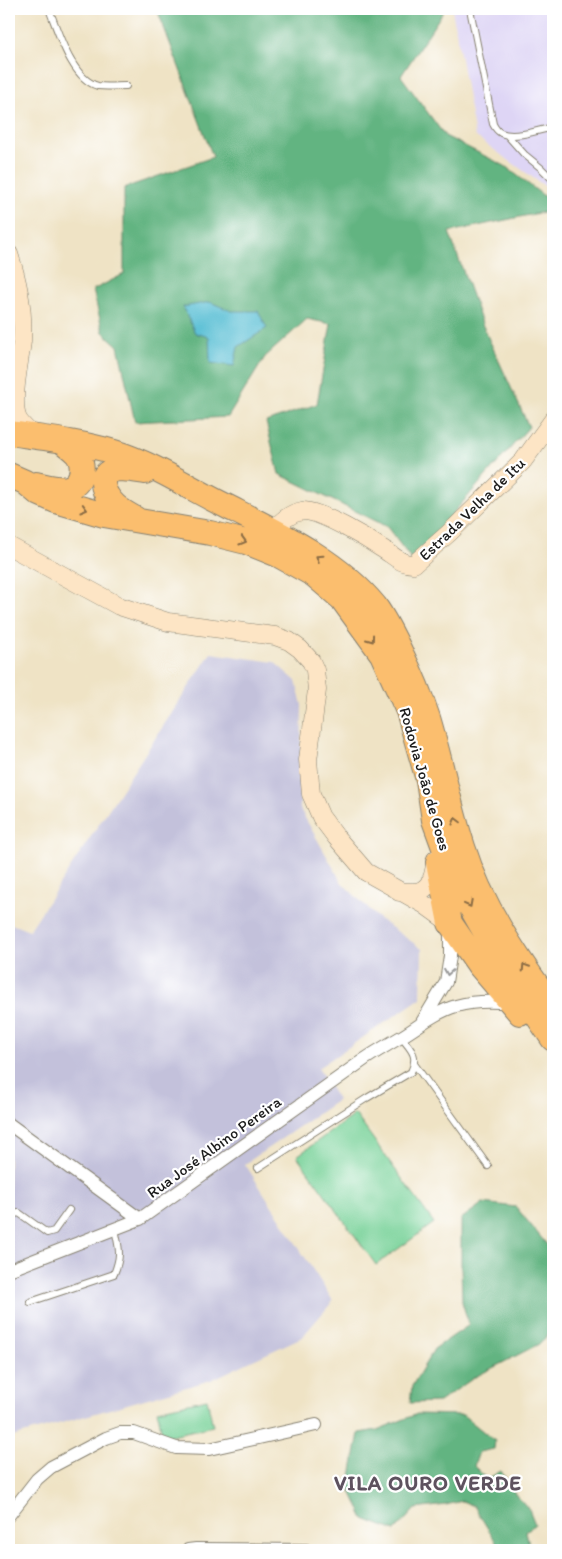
<svg xmlns="http://www.w3.org/2000/svg" width="562" height="1559" font-family="Itim,sans-serif">
<rect width="100%" height="100%" fill="#fff"/>
<filter id="ink" filterUnits="userSpaceOnUse"><feTurbulence type="fractalNoise" baseFrequency=".02" numOctaves="2"/><feDisplacementMap in="SourceGraphic" scale="10" xChannelSelector="R" yChannelSelector="G"/><feConvolveMatrix kernelMatrix="1 2 1 2 8 2 1 2 1" color-interpolation-filters="sRGB"/></filter>
<filter id="wash" filterUnits="userSpaceOnUse"><feTurbulence type="fractalNoise" baseFrequency=".0096" numOctaves="4" result="noise"/><feDisplacementMap in="SourceGraphic" scale="20" xChannelSelector="R" yChannelSelector="G"/><feGaussianBlur stdDeviation="1.12" result="paint"/><feColorMatrix in="noise" values="0 0 0 0 0 0 0 0 0 0 0 0 0 0 0 0 0 1.4 0 .05"/><feComposite in="paint" operator="in"/></filter>
<g filter="url(#wash)">
<rect width="100%" height="100%" fill="#efe3c5"/>
<path fill="#ded5f5" d="M452 9H553V192L475 136Z"/>
<path fill="#c3c1db" d="M211 653 274 662 296 681 302 705 300 809 342 883 378 918 422 949 421 998 318 1068 338 1100 245 1164 333 1301 302 1337 211 1380 9 1438V923L29 931Z"/>
<path fill="#78d299" stroke="#4a775a" d="M355 1114 434 1223 376 1265 297 1156Z
M207 1399 213 1426 163 1437 157 1410Z"/>
<path fill="#62b481" stroke="#3f684e" d="M157 9H445L401 76 445 136 505 166 553 203V210L449 232 483 326 529 427 412 560 387 527 279 474 266 422 317 404 331 324 307 319 265 357 228 417 135 422 118 346 103 332 93 290 124 274V188L213 157Z
M483 1203 516 1207 553 1252V1328L541 1343 475 1377 439 1402 410 1403 412 1386 434 1349 469 1325 462 1302 461 1265V1219Z
M417 1414 463 1415 495 1441 494 1449 479 1452 474 1466 487 1479 501 1471 516 1495 529 1509 535 1524 526 1531 530 1550H501L474 1506 462 1501 446 1505 415 1509 395 1531 364 1519 349 1487 359 1433 377 1430Z"/>
<path fill="#57bed4" stroke="#3a6d78" d="M210 302 231 311H258L267 328 238 347 234 366 210 363 209 337 195 333 183 307Z"/>
</g>
<g filter="url(#ink)">
<g fill="none" stroke-linecap="round" stroke-linejoin="round">
<defs>
<path id="lane" d="M49 9C58 31 72 80 98 86 107 87 117 86 126 86
M470 9 493 124C495 128 497 131 501 133 514 139 540 130 553 127
M507 135 524 154 541 168 553 180
M415 1065 488 1166
M258 1168 367 1098 411 1072C419 1055 411 1050 401 1037
M9 1215 19 1213 47 1233 54 1231 69 1210
M30 1302 114 1274C122 1254 119 1249 115 1229"/>
<path id="street" d="M422 1022 446 982 450 956V929
M9 1124 140 1219
M9 1270 140 1219 365 1059C377 1051 389 1044 401 1037 419 1026 436 1012 456 1006 474 1001 492 1001 510 1003
M9 1515 37 1479 51 1467 106 1438 120 1433H134L176 1448 209 1449 316 1425
M188 1550 196 1549 306 1550"/>
<path id="secondary" d="M9 254C18 281 24 312 22 341 20 360 11 399 17 417 20 425 29 431 35 437
M273 530C282 521 290 513 302 511 319 509 371 541 386 551 395 557 403 565 414 564L449 533 523 461 553 420
M9 546 119 606 168 622 275 636 289 641 300 649 311 661 315 670 317 690 308 760 311 794 321 817 336 837 366 872 425 905 450 923
M399 892C405 891 414 893 420 891 433 886 434 871 436 859"/>
<path id="highway" d="M9 433C44 438 80 442 114 452 154 464 189 488 226 506 279 533 337 560 375 606 386 621 394 638 402 655 412 675 421 697 428 718 441 761 449 805 463 847 481 905 517 958 553 1007
M9 475 25 482 38 493 56 501 104 515 210 533 246 542 278 555 314 575 342 599 382 654 408 711 428 780 434 820 457 883 511 977 553 1039
M36 484C46 486 58 490 68 488 82 484 85 467 78 455 74 450 68 446 63 442
M136 519C127 514 117 509 111 501 107 496 103 489 103 483 103 463 133 470 145 472
M438 862 450 923 479 965 520 1013"/>
</defs>
<use href="#lane" stroke="#868070" stroke-width="8"/>
<use href="#street" stroke="#868070" stroke-width="14"/>
<use href="#secondary" stroke="#868070" stroke-width="19"/>
<use href="#highway" stroke="#868070" stroke-width="26"/>
<use href="#lane" stroke="#fff" stroke-width="6"/>
<use href="#street" stroke="#fff" stroke-width="12"/>
<use href="#secondary" stroke="#fde5c5" stroke-width="18"/>
<use href="#highway" stroke="#fbbe6e" stroke-width="24"/>
</g>
<defs><path id="oneway-chevron" d="M-2-3.5L2.5 0L-2 3.5" fill="none" stroke-width="1.6" stroke-linecap="round" stroke-linejoin="round" transform="scale(1.25)"/></defs>
<g stroke="#8c6d45">
<use href="#oneway-chevron" transform="translate(84 509) rotate(16)"/>
<use href="#oneway-chevron" transform="translate(243 541) rotate(17)"/>
<use href="#oneway-chevron" transform="translate(319 558) rotate(-147)"/>
<use href="#oneway-chevron" transform="translate(371 639) rotate(54)"/>
<use href="#oneway-chevron" transform="translate(456 821) rotate(-105)"/>
<use href="#oneway-chevron" transform="translate(469 904) rotate(62)"/>
<use href="#oneway-chevron" transform="translate(525 967) rotate(-123)"/>
</g>
<use stroke="#999" href="#oneway-chevron" transform="translate(448 972) rotate(99)"/>
</g>
<g text-anchor="middle" dominant-baseline="central" stroke-width="4.5" stroke-linejoin="round" paint-order="stroke">
<g font-size="16" fill="#1c1c1c" stroke="#fff">
<text transform="translate(472 509) rotate(-44)">Estrada Velha de Itu</text>
<text transform="translate(425 779) rotate(74)">Rodovia João de Goes</text>
<text transform="translate(214 1147) rotate(-36)">Rua José Albino Pereira</text>
</g>
<g font-size="21" font-weight="bold" letter-spacing="1" fill="#5e525f" stroke="#fff">
<text x="428" y="1482">VILA OURO VERDE</text>
</g>
</g>
<rect width="562" height="1559" fill="none" stroke="#fff" stroke-width="30"/>
</svg>
